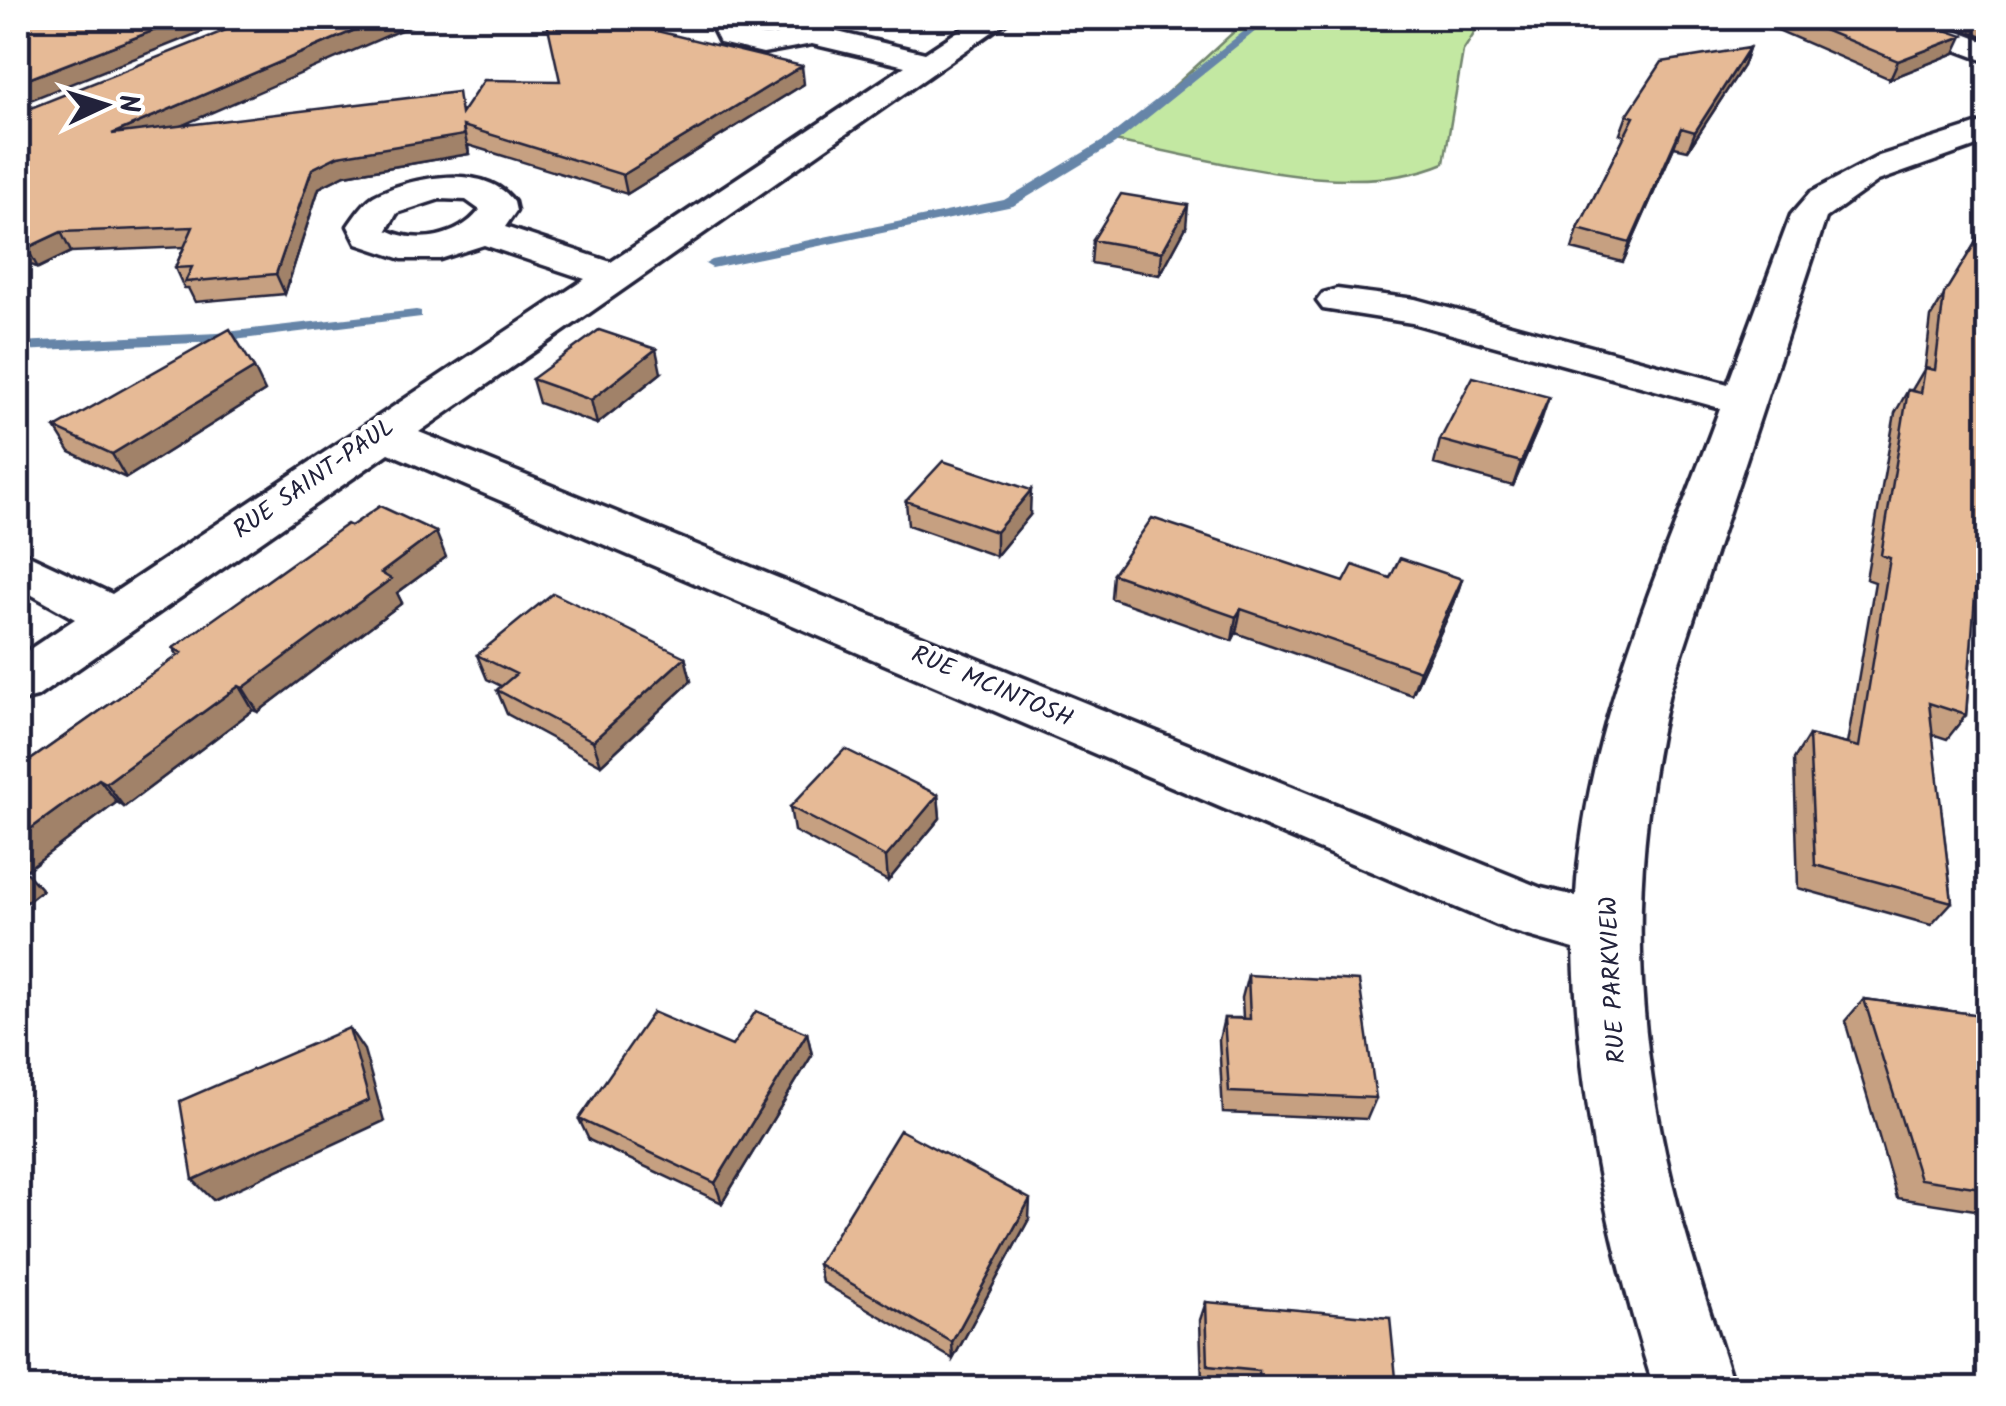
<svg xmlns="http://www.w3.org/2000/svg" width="2006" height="1406" font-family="Kalam,sans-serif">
<rect width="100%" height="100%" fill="#fff"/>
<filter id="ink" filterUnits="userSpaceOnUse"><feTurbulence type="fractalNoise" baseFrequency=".01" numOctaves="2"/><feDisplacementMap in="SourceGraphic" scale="20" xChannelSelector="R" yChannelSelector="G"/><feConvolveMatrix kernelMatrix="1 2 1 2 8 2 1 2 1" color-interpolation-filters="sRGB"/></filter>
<g filter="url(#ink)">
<path fill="#c3e8a2" stroke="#72856e" stroke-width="2.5" d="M1249 18H1484L1463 51 1444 163C1351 203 1211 158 1114 141Z"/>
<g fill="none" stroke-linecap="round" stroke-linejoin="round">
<path fill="#6685a8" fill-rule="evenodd" d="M1261 18H1272L1115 144 1013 206 712 268 705 264 712 260 1004 200 1106 139Z
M416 310 421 311V317L218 342 18 351V342L218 333Z"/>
<defs>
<path id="minor" d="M749 18 742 27C757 41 782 36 799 25L798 18H826L829 30 925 53 978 18H1012L419 432 1541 888 1576 896C1585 726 1662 566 1720 408L1412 323 1323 309 1317 301 1323 293 1337 289 1415 299 1728 384 1791 215 1811 192 1879 156 1988 121V142L1878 181 1826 218 1669 693C1628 870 1632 1030 1678 1206 1694 1268 1716 1328 1734 1388H1654C1609 1244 1578 1100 1574 949L1511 931 389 453 37 697 18 702V657L75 619 18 587V550L112 594 585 279 484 245 440 259H402L357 244 348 226C355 216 364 202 374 196 410 177 486 162 514 202L516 211 505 227 611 262 905 66 812 44 763 53 720 43 711 25 717 18ZM440 199 466 200 480 210C458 238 418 245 387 230L397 213Z
M1882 18H1922L1988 43V62L1887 24Z"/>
</defs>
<use href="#minor" stroke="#22223b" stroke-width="7"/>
<use href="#minor" fill="#fff" fill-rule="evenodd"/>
</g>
<path fill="#c6a081" stroke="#22223b" stroke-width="2.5" d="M1750 18H1912L1955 53 1890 79Z
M1931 18H1988V39Z
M1749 48 1743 66 1688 150 1674 147 1623 262 1572 249 1578 229 1625 135 1620 134 1627 115Z
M804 84 627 194 468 145 469 154 345 175 319 188 285 294 195 302 188 288H184L175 268 184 247 71 252 38 268 18 258V113L182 125 463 110Z
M1988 222V589L1974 610 1966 715 1947 739 1932 734 1952 902 1931 925 1798 888 1794 759 1809 735 1847 744 1875 582 1866 579 1895 413 1908 390H1912L1925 368 1931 317Z
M1186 227 1160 275 1091 263 1093 240Z
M661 373 597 424 539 403 532 379Z
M265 391 126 478 70 452 55 428Z
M1541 421 1513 486 1434 464 1440 440Z
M906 501 1030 515 996 556 908 525Z
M446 557 397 593 402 603 258 712 253 710 124 807 117 802 25 871 42 890 18 909V769L178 656 173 648Z
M1113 574 1344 582 1390 578 1462 579 1454 603 1412 695 1236 633 1232 641 1111 598Z
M477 655 685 657 691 681 601 765 507 714 497 690 501 686 487 679Z
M938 795 940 818 888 881 794 831 790 807Z
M1248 975 1376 1098 1367 1119 1223 1113 1219 1040 1224 1018H1243L1242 998Z
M1864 999 1988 1016V1212L1897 1198 1845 1021Z
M807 1033 812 1055 722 1203 589 1140 579 1119 732 1046Z
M1029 1219 953 1359 822 1282 818 1264Z
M1206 1302 1397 1388H1252L1202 1383 1200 1320Z"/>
<path fill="#a18269" stroke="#22223b" stroke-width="2.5" d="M186 18H236L18 105V83Z
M383 18H428L121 152 112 134Z
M1963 36 1955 53 1890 79 1898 61Z
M1749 48 1743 66 1688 150 1695 132Z
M802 66 804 84 627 194 623 175Z
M463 126 469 154 345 175 319 188 285 294 276 274 312 169 338 156Z
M1681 128 1674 147 1623 262 1630 243Z
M1188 205 1186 227 1160 275 1162 252Z
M61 232 71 252 38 268 27 248Z
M656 349 661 373 597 424 591 400Z
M254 368 265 391 126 478 112 454Z
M1549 397 1541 421 1513 486 1521 462Z
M1031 490 1030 515 996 556V532Z
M436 532 446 557 397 593 402 603 258 712 243 688 381 573Z
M1462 579 1454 603 1412 695 1420 671Z
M1241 609 1236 633 1232 641 1236 617Z
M685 657 691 681 601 765 593 741Z
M239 686 253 710 124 807 106 783Z
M99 779 117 802 25 871 42 890 18 909V838Z
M938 795 940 818 888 881 886 857Z
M349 1028 364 1050 384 1121 213 1200 193 1180Z
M807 1033 812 1055 722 1203 715 1183Z
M1030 1199 1029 1219 953 1359 952 1342Z"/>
<path fill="#e6ba96" stroke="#22223b" stroke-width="2.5" d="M45 18H186L18 83V28Z
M256 18H383L112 134 458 92 461 114 484 80 560 81 546 18H603L802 66 623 175 463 126 464 135 338 156 312 169 276 274 185 282 192 267 175 268 193 227 61 232 27 248 18 244V113Z
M1795 18H1912L1963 36 1898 61Z
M1749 48 1695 132 1681 128 1630 243 1578 229 1634 117 1627 115 1662 62Z
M1121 194 1188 205 1162 252 1093 240Z
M1988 222V587L1976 583 1966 715 1929 703 1952 902 1815 865 1809 735 1859 747 1890 558 1881 555 1908 390 1921 393 1925 368 1935 370 1944 294Z
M230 329 254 368 112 454 55 428Z
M599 330 656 349 591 400 532 379Z
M1473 377 1549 397 1521 462 1440 440Z
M943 461 1031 490 996 532 906 501Z
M380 506 436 532 381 573 391 579 243 688 239 686 106 783 99 779 18 838V769L182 653 173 648 347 524 351 526Z
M1152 518 1344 582 1353 565 1390 578 1400 558 1462 579 1420 671 1241 609 1236 617 1113 574Z
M553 593 685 657 593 741 497 690 516 674 477 655Z
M845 749 938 795 886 857 790 807Z
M1248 975 1359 981 1376 1098 1229 1092 1224 1018 1250 1019Z
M1864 999 1988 1016V1189L1920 1179Z
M756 1011 807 1033 715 1183 579 1119 653 1012 732 1046Z
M349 1028 369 1100 193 1180 180 1101Z
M900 1130 1030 1199 952 1342 818 1264Z
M1206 1302 1390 1318 1397 1388H1260L1259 1371 1208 1366Z"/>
</g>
<g text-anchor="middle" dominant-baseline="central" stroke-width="10" stroke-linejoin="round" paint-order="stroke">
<g font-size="25" fill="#22223b" stroke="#fff">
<text transform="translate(314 479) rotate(-35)">RUE SAINT-PAUL</text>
<text transform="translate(992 687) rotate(23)">RUE MCINTOSH</text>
<text transform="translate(1613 980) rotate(-93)">RUE PARKVIEW</text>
</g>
</g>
<rect width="2006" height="1406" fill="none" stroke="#fff" stroke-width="60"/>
<rect x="30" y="30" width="1946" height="1346" fill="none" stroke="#22223b" stroke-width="4" filter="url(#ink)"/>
<g transform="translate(105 105) rotate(86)" stroke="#ffffff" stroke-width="8" paint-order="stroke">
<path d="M0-8L18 38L0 25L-18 38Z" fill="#22223b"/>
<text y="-15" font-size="28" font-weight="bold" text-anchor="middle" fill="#22223b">N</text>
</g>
</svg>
